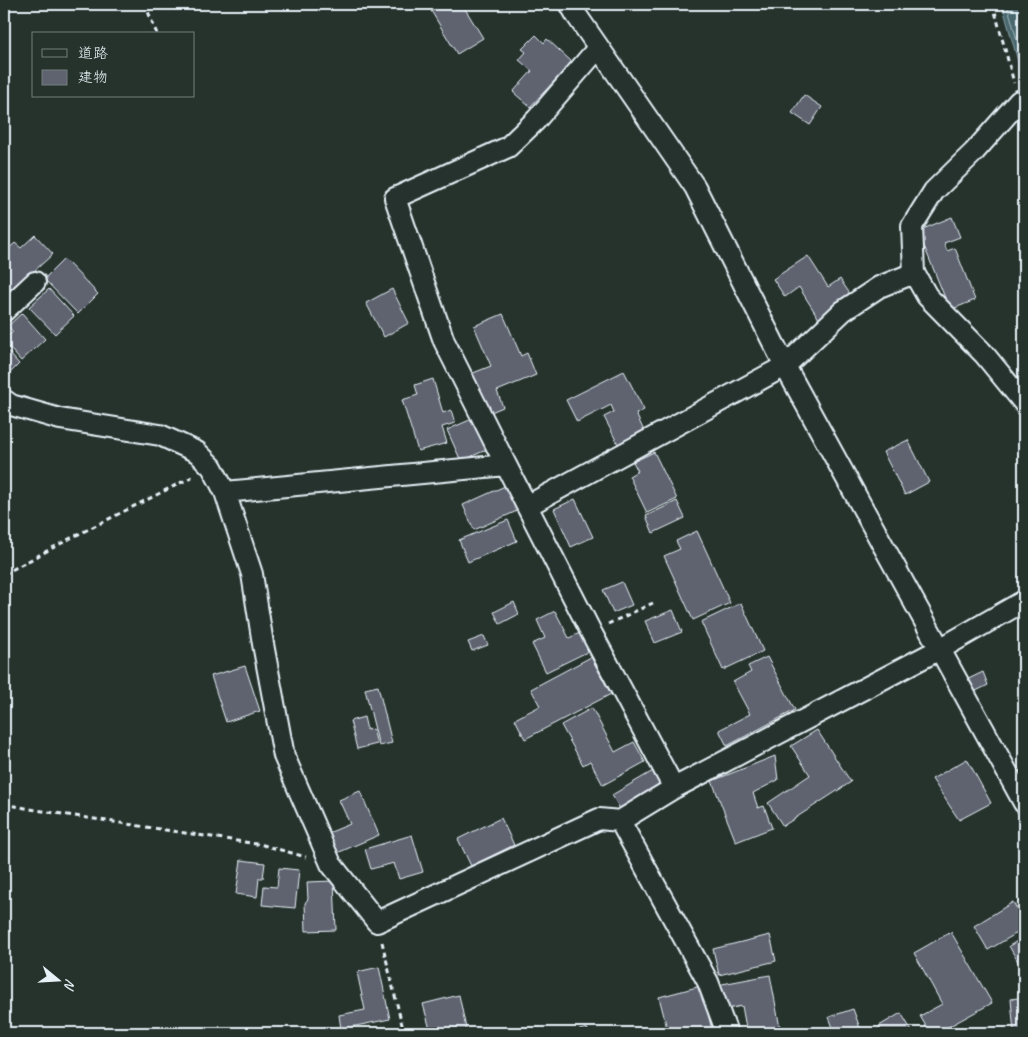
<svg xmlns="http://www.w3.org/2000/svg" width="1028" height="1037" font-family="Caveat,'Klee One',sans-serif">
<rect width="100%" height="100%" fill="#26332d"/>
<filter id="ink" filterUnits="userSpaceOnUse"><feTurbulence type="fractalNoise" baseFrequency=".02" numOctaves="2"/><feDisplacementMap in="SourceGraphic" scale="10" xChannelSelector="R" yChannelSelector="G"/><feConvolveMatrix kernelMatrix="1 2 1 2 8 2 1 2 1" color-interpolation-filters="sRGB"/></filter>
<g filter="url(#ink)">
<path fill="#48676e" stroke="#889ea5" d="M1002 4H1024V83Z"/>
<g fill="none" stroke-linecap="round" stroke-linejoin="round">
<path stroke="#a8bac1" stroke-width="1" d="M1007 4 1024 65"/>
</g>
<path fill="#5f6370" stroke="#e8f1f8" d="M427 4H462L483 38 457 54Z
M536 35 544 43 547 39 572 62 530 107 513 92 532 71 519 60 526 52 522 49Z
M804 95 822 107 810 125 792 113Z
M952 217 960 237 944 243 947 251 955 248 975 300 950 310 918 231Z
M35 235 53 254 12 291 4 281V248L6 251 15 243 21 248Z
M808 256 828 287 840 279 852 297 819 319 799 287 785 297 773 279Z
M64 259 98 294 78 314 44 279Z
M49 289 74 316 55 334 29 307Z
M392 289 409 323 384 337 366 303Z
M22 313 45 339 21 361 4 342V339L13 332 8 326Z
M503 314 521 356 527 353 536 375 497 391 503 407 484 415 468 375 491 366 474 326Z
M4 347 19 364 4 379Z
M624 371 644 410 636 414 645 433 619 446 604 417 614 412 611 405 577 422 566 400Z
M433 379 443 413 451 410 455 423 442 427 447 443 418 451 402 400 418 395 415 385Z
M472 419 486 450 461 461 447 430Z
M908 440 929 482 905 495 883 452Z
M654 452 677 499 647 513 629 476 638 471 633 462Z
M505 486 517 511 474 530 463 505Z
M575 499 593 537 571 547 554 509Z
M677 501 685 518 653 533 646 516Z
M508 520 517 541 468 562 459 540Z
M697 531 730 603 693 620 664 556 680 549 676 541Z
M622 582 632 605 613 613 603 590Z
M514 602 519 614 500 624 494 612Z
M741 603 763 651 723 670 701 622Z
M673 610 682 632 655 643 645 621Z
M555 611 569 638 580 633 589 651 546 672 532 644 545 638 537 620Z
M484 636 488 645 472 651 468 642Z
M591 657 611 694 525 739 515 719 540 706 531 689Z
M767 657 795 710 727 746 719 730 750 714 733 682 751 672 748 666Z
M245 666 260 711 226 722 211 676Z
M983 672 988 685 968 695 962 682Z
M378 686 392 743 379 746 365 689Z
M592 708 615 752 634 742 645 762 603 785 590 761 583 765 561 725Z
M364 717 367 730 373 729 377 744 357 749 350 721Z
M817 730 851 782 783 826 768 803 810 775 791 746Z
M775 756 778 780 753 793 758 808 764 806 772 828 736 842 712 781Z
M967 759 991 803 959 820 932 779Z
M653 771 664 791 623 814 612 795Z
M360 791 379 835 335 854 326 834 350 824 339 800Z
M501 818 514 845 471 866 458 839Z
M412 835 423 872 399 879 394 863 371 869 365 849Z
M241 860 265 863 263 878H259L257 897 236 894Z
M279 868 299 870 295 908 262 905 264 886 277 887Z
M334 881 336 930 306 931 305 903 308 899 307 882Z
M1013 902 1024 921V929L988 950 974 926Z
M951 932 992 1003 937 1033H930L920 1016 942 1004 914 953Z
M770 935 776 961 719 975 713 949Z
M1024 937V972L1009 946Z
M379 967 390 1019 341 1029 339 1015 365 1010 357 972Z
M770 975 781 1033H747L742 1006 722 1010 717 985Z
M701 986 712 1030 719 1028 720 1033H663L668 1032 659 997Z
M459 995 467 1033H431L423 1004Z
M1024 997V1033H1014L1011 999Z
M853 1009 860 1028 844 1033H835L829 1017Z
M901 1013 913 1033H883L879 1026Z
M953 1027 971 1029V1033H952Z
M540 1028 541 1033H523Z
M587 1028 589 1033H569Z"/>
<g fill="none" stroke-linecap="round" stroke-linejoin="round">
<defs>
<path id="minor" d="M570 4 577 16 695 187 785 366 1024 803
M1019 101 974 152 934 191 912 226 914 273 927 296 984 354 1024 403
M4 311 35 282
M4 400 11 405 60 419 160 435 197 452 212 467 225 492 252 574 263 644 284 756 331 864 377 922 599 819 620 821 674 788 940 649 1024 601
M506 465 444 341 395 198 508 147 536 120 598 48
M225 492 506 465 591 632 674 788
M527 506 785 366 843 311 879 287 914 273
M620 821 708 982 727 1033"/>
</defs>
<use href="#minor" stroke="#e8f1f8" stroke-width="24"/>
<path stroke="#e8f1f8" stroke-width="3" stroke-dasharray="5 4" stroke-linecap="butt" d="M145 4 157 34
M993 4 1014 83
M4 574 71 538 192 477
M608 624 653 603
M4 804 36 810 263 845 306 857
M382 942 404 1033"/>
<use href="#minor" stroke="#26332d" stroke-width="20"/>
</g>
</g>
<rect width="1028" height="1037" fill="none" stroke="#26332d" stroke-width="20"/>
<rect x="10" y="10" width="1008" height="1017" fill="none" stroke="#e8f1f8" stroke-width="2" filter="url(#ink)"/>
<rect x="32" y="32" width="162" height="65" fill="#26332d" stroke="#747f7e"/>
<rect x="42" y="49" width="25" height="8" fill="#26332d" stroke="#747f7e"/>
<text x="78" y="58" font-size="15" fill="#e8f1f8">道路</text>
<rect x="42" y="70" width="25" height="15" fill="#5f6370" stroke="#747f7e"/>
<text x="78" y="82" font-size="15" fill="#e8f1f8">建物</text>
<g transform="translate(58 980) rotate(108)" stroke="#26332d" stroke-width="4" paint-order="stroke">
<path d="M0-4L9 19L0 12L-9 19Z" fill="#e8f1f8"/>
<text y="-8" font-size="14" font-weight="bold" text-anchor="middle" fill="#e8f1f8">N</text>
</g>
</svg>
